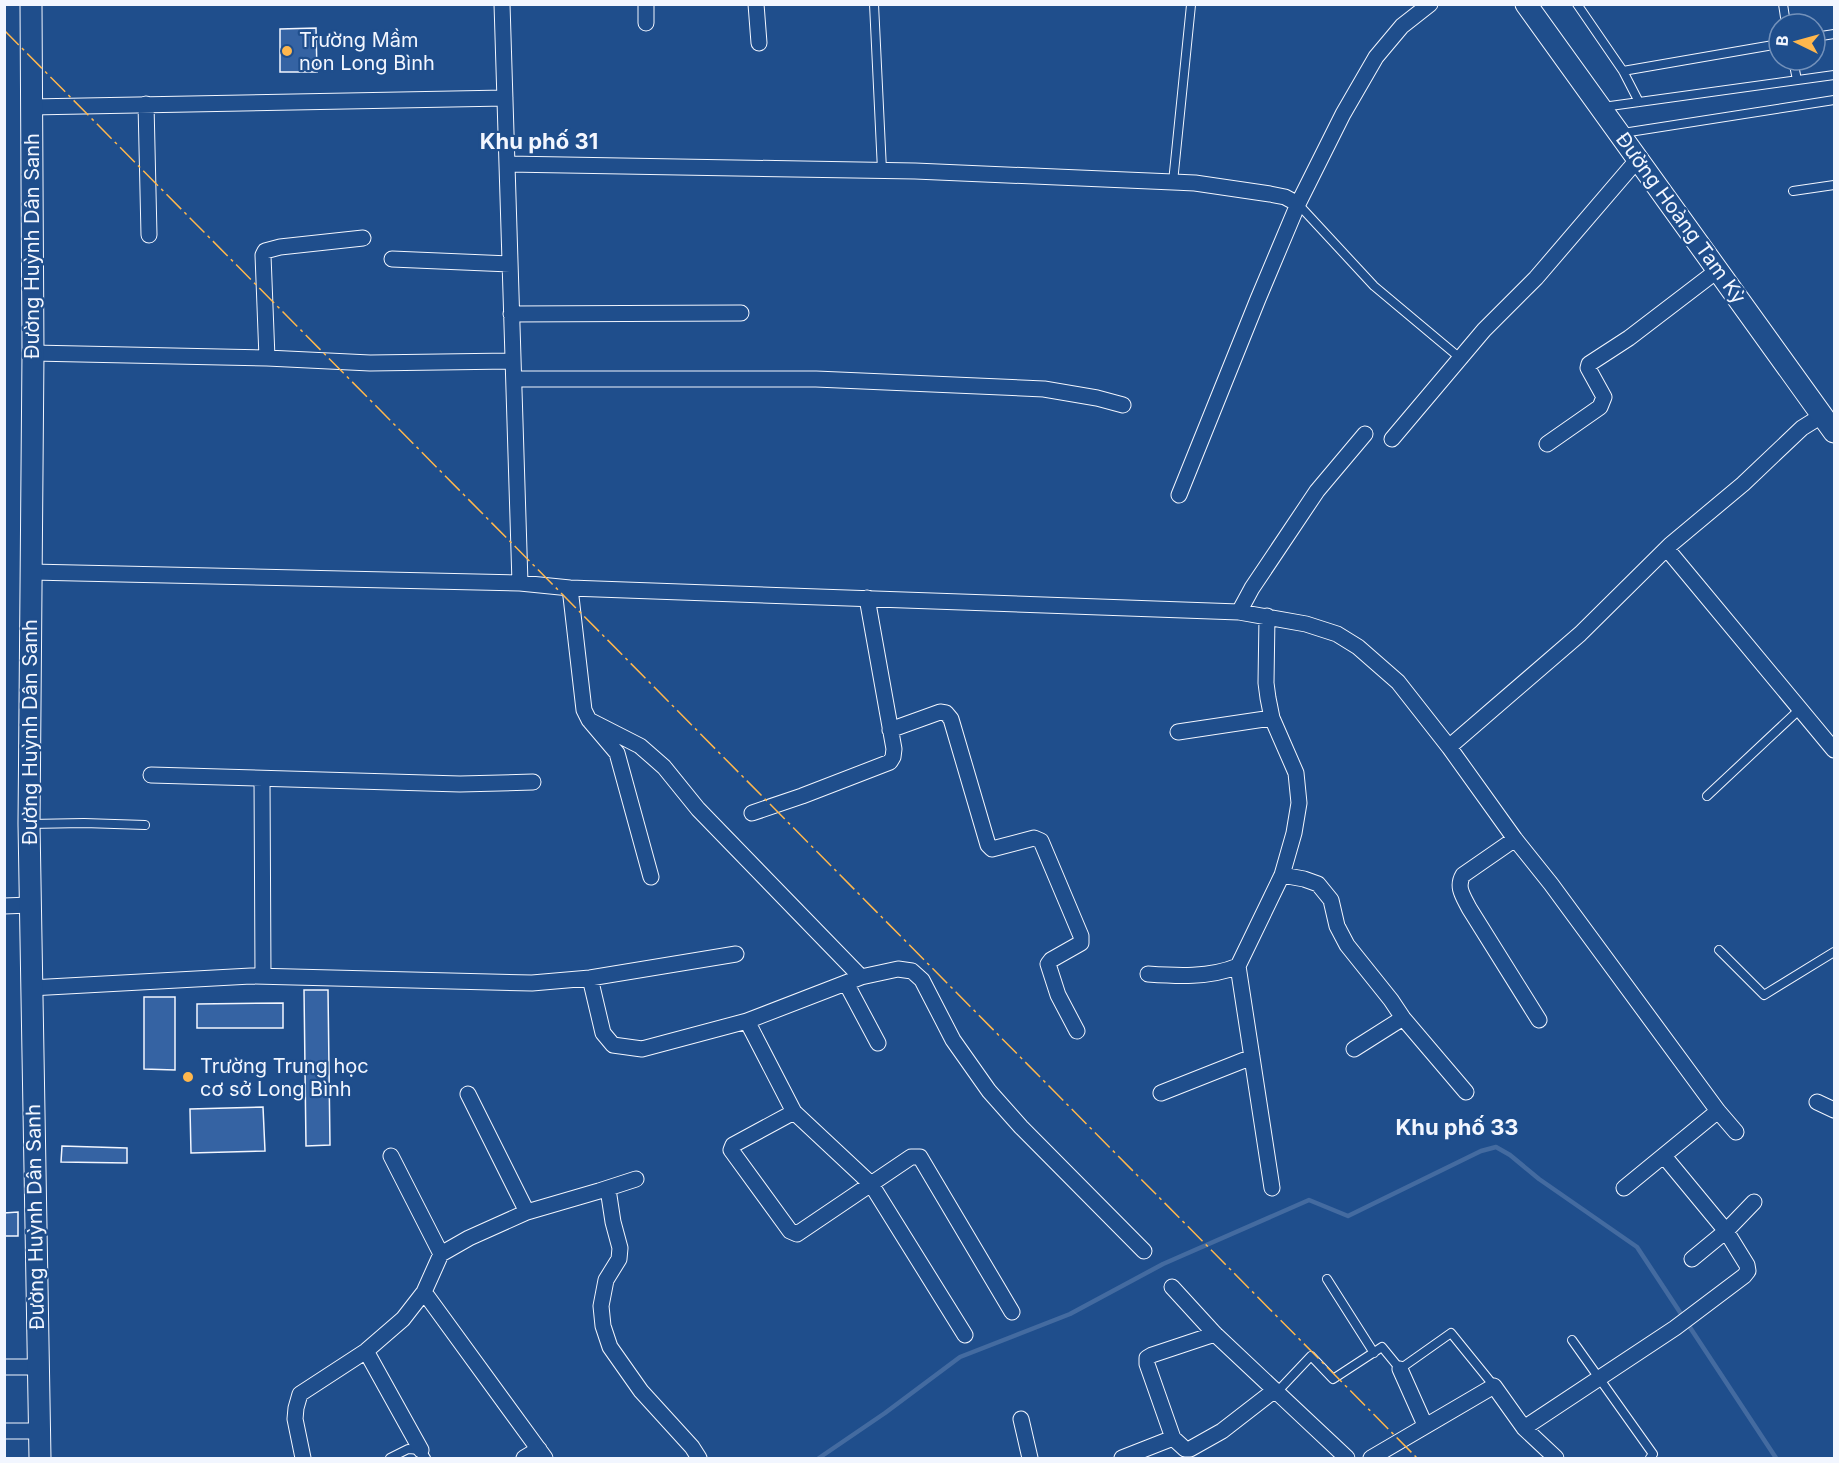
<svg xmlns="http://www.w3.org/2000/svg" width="1839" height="1463" font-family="Inter,sans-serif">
<rect width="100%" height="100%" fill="#1f4e8c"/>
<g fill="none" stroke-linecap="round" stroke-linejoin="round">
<path stroke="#446ba0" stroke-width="4.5" d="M819 1458 885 1413 960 1357 1070 1314 1163 1264 1309 1200 1348 1216 1481 1151 1496 1147 1510 1155 1539 1179 1637 1247 1776 1458"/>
</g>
<path fill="#3563a3" stroke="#f2f6ff" stroke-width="1.5" d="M316 28 317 72H280V29Z
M304 990H328L330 1145 306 1146Z
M144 997H175V1070L144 1069Z
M283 1003V1028H197V1004Z
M263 1107 265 1151 191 1153 190 1109Z
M62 1146 127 1148V1163L61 1162Z
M18 1212V1236H4V1213Z"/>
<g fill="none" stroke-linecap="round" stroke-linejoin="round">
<defs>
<path id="lane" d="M874 4 882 170
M1577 4 1623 71 1639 102
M1783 4 1786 24
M1815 37 1834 34
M1793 60 1797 80
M1623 71 1779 44
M1603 107 1834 75
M1623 133 1834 100
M1173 182 1191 5
M1793 191 1834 185
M1298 204 1374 286 1460 358
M1707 796 1800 709
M30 824 84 823 145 825
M1719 950 1764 995 1834 952
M1327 1279 1374 1353
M1572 1340 1653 1454 1650 1458
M1277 1392 1311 1356 1333 1379 1382 1347 1400 1369 1451 1333 1494 1386
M390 1458 408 1449 421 1450 426 1458"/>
<path id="street" d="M502 4 520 583
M646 4V23
M756 4 759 43
M146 104 149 235
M31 107 505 98
M507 164 915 171 1173 182 1195 183 1270 194 1285 197 1298 204
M392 259 510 264
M511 314 741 313
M33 353 267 358 370 363 513 361
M267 358 263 255 265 251 280 247 363 238
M514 379H816L1044 389 1097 398 1123 405
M1392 439 1484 330 1536 278 1638 159
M1547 444 1600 407 1604 397 1588 368 1589 364 1629 338 1718 270
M1179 495 1258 299 1298 204 1343 114 1376 57 1402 26 1430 4
M1667 549 1834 750
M31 572 520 583 570 588 1239 612 1306 624 1337 634 1358 647 1398 682 1449 747 1515 839 1551 884 1718 1111 1736 1132
M570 588 584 710 589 720 617 753 651 877
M1239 612 1252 588 1317 491 1365 434
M1267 616 1266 683 1268 698 1272 718 1296 773 1299 803 1294 833 1282 875 1238 966 1272 1188
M589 720 640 746 664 767 698 809 861 977
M890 730 940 712 946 713 951 719 988 845 992 849 1034 838 1041 841 1081 936V943L1051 960 1048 964 1058 995 1077 1031
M1178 732 1272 718
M1449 747 1580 634 1670 545 1743 484 1802 428 1823 415
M151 775 460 784 533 782
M262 779 263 976
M752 813 802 796 890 762 893 757 894 749 867 598
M1515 839 1463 875C1456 887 1463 896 1469 908L1539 1020
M1282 875 1304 879 1318 884 1331 900 1337 926 1347 945 1391 1000 1403 1018 1466 1092
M4 906 30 905
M1148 974C1176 976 1210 978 1238 966
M590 978 603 1033 613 1045 642 1049 747 1021 861 977 898 969 912 971 922 980 953 1040 989 1091 1021 1127 1144 1251
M846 983 878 1043
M30 988 251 976 532 983 590 978 736 954
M747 1021 794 1112 871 1184 911 1157H920L1012 1312
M1354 1049 1403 1018
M1161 1093 1252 1057
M468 1094 527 1212
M1817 1102 1834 1110
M794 1112 733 1145 731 1150 790 1231 797 1234 871 1184 965 1335
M391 1156 441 1254
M1624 1188 1718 1111
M608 1189 613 1222 620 1248 619 1259 606 1280 601 1306 603 1326 610 1347 641 1391 692 1447 699 1458
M1692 1259 1726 1231 1754 1202
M1172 1287 1215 1334 1347 1458
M424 1292 545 1458
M366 1351 421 1450
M4 1367H38
M1400 1369 1425 1425
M1021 1419 1030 1458
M1524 1428 1675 1328 1744 1276 1748 1271 1747 1265 1726 1231 1664 1156
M4 1431H40
M1173 1438 1185 1449H1190L1222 1431 1275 1390
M303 1458 295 1419 296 1408 300 1394 366 1351 403 1319 424 1292 441 1254 469 1238 527 1212 599 1191 636 1179
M524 1458 539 1449
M1122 1458 1173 1438 1147 1364V1358L1152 1355 1215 1334
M1371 1458 1494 1386 1524 1428 1556 1458"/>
<path id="secondary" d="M31 4 33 353 29 824 40 1458
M1526 4 1834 432"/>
</defs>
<use href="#lane" stroke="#f2f6ff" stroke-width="10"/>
<use href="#street" stroke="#f2f6ff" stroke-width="17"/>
<use href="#secondary" stroke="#f2f6ff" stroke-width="23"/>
<use href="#lane" stroke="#1f4e8c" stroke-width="8"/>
<use href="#street" stroke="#1f4e8c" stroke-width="15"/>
<use href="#secondary" stroke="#1f4e8c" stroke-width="21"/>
<path stroke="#ffb74d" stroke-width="1.5" stroke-dasharray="21 4.5 3 4.5" stroke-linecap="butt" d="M4 30 1417 1458"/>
</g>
<g fill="#ffb74d" stroke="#1f4e8c" stroke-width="2">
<circle cx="287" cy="51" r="6"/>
<circle cx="188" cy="1077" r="6"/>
</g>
<g text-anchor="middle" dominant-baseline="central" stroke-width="4.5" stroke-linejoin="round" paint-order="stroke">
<g font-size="20" fill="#f2f6ff" stroke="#1f4e8c" text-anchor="start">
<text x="299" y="40">Trường Mầm<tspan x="299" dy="23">non Long Bình</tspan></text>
<text x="200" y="1066">Trường Trung học<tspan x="200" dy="23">cơ sở Long Bình</tspan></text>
</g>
<g font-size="20" fill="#f2f6ff" stroke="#1f4e8c">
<text transform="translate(1681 218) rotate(54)">Đường Hoàng Tam Kỳ</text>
<text transform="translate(32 246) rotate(-90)">Đường Huỳnh Dân Sanh</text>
<text transform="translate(30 732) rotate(-90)">Đường Huỳnh Dân Sanh</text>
<text transform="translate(35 1217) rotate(-91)">Đường Huỳnh Dân Sanh</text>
</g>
<g font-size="22" font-weight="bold" fill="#f2f6ff" stroke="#1f4e8c">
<text x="539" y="141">Khu phố 31</text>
<text x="1457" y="1127">Khu phố 33</text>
</g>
</g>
<rect width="1839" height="1463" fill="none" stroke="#f2f6ff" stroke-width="12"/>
<g transform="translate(1797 42) rotate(275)"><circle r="28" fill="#1f4e8c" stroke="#7391ba" stroke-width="1.5"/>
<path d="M0-4.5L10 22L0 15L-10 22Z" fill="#ffb74d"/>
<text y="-9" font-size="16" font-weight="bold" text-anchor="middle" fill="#f2f6ff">B</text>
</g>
</svg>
